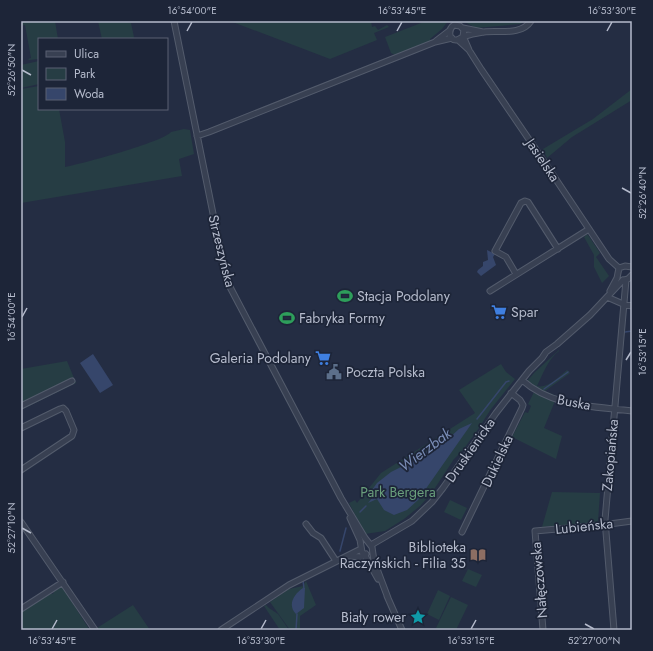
<svg xmlns="http://www.w3.org/2000/svg" width="653" height="651" font-family="Jost,sans-serif">
<rect width="100%" height="100%" fill="#242d43"/>
<path fill="#263d44" d="M21 21H55L58 39H39V59L29 60 28 59 31 58 25 25 21 26Z
M98 21H123L131 23 134 37 133 39H102Z
M230 21H371L372 27 375 26 378 30 387 25 389 27 374 33 377 40 330 59Z
M426 21H448L442 29 430 39 431 41 395 55 391 53 385 37Z
M463 21H525L520 24 476 28Z
M39 61V84L21 88V65Z
M39 86V109H59L65 142V167C81 164 163 142 171 132L184 129 190 130 194 154 179 159 182 176 21 203V89Z
M632 89V100L572 137 547 158 543 149 593 119Z
M586 235H588L600 253 596 257 609 276 602 283 594 267V255L584 237Z
M559 350V351C548 359 543 374 537 386 547 389 560 376 567 370L570 373 545 391 564 399 571 400 570 403 542 392 527 381 535 372Z
M67 361 76 383 21 410V369Z
M501 364 506 372 515 379 491 409 482 423 479 424V428L463 450 454 459 431 494 420 506 404 519 385 531 365 534 349 503 355 500 357 503 381 473 475 413 459 390Z
M534 392 555 401 544 428 562 436 556 459 512 437 525 412 528 413 531 406 528 404Z
M552 492 600 493 598 522 542 527Z
M450 500 467 508 461 520 444 512Z
M468 569 482 575 476 587 462 581Z
M306 581 316 605 300 616V630H290L270 602 289 589 303 586Z
M61 587 63 588 89 629 21 630V612L50 594H52L54 593 53 592Z
M438 590 450 596 439 620 427 614Z
M451 597 468 605 456 630H439L436 628Z
M133 605 150 630H98L97 628Z
M266 605 269 608 278 614 289 630H280L264 606Z"/>
<path fill="#36466b" d="M487 250 495 254 493 257 496 265 481 276 477 272 478 270 483 266V262L488 260Z
M93 354 113 385 100 393 80 363Z
M472 423 418 500 407 510 394 515 384 510 377 499 368 503 373 497 372 490 377 483 391 472 407 464 435 446 447 440 459 429Z
M303 588H305L304 608 296 614C287 605 294 594 303 588Z"/>
<g fill="none" stroke-linecap="round" stroke-linejoin="round">
<path stroke="#36466b" stroke-width="1.5" d="M625 332 632 331
M544 389 568 372
M477 419 506 382 509 381
M360 512 366 506
M340 551 346 528
M303 580 304 589
M296 630 297 614"/>
<defs>
<path id="minor" d="M174 21 222 258 230 287 341 498 365 538 372 547 374 561 388 598
M463 28 483 32
M463 36 469 50 481 69 541 157 609 259 619 268
M463 36 464 30 460 26 454 25C448 29 448 41 457 40 461 39 462 36 466 36 471 34 478 33 484 32 499 30 521 36 531 21
M458 40 469 50
M436 41 449 31
M197 136 209 132 435 42 452 38
M516 274 506 257 495 251 521 203 525 201 528 202 558 249
M624 280 628 279 632 275
M490 291 589 229
M610 291 617 278 619 268 625 266 632 267
M607 297 623 304 632 306
M522 380C552 407 593 406 632 411
M21 406 72 381
M21 428 60 409 63 408 66 411 74 430 72 436 21 470
M350 518 360 540 362 552 364 554 378 579
M21 522 95 630
M306 524 313 533 321 538 336 561
M462 532 522 408 523 405 520 400 511 393
M371 545 412 521 432 502 443 488 496 413 529 371 542 358 546 352 557 344 590 315 623 280
M349 556 361 557 366 554
M387 596 402 630
M21 609 63 582
M221 630 289 585 361 549
M543 630 535 531 602 525 632 521
M614 630 605 520 626 280"/>
</defs>
<use href="#minor" stroke="#535b6c" stroke-width="7"/>
<use href="#minor" stroke="#384052" stroke-width="5"/>
</g>
<path fill="none" stroke="#b5bbcc" stroke-width="1.5" d="M187 31 192 22M397 31 402 22M607 31 612 22M22 70 31 75M622 188 631 193M22 317 27 308M626 360 631 352M22 528 31 533M585 624 594 629M52 629 57 620M261 629 266 620M471 629 476 620"/>
<defs>
<symbol id="stadium-bare" viewBox="-9 -9 18 18"><path d="M0-5a6.5 5 0 1 0 0 10a6.5 5 0 1 0 0-10ZM-3.5-1.8h7v3.6h-7Z" fill="#2e9e5b" stroke="#1d2538" stroke-width="2.5" paint-order="stroke"/></symbol>
<symbol id="supermarket-bare" viewBox="-9 -9 18 18"><path d="M-6-5.5h2.5l.6 2H6L4.5 2H-2.5L-4.4-4H-6ZM-1.5 3.2a1.3 1.3 0 1 0 .1 0ZM3 3.2a1.3 1.3 0 1 0 .1 0Z" fill="#3f7fe0" stroke="#1d2538" stroke-width="2.5" paint-order="stroke"/></symbol>
<symbol id="civic-bare" viewBox="-9 -9 18 18"><path d="M-.6-6.5H3V-4.5H.6V-3L4-1V1h2V6H-6V1h2V-1L-.6-3ZM-1.2 2.5V6h2.4V2.5Z" fill="#5c6f8a" stroke="#1d2538" stroke-width="2.5" paint-order="stroke"/></symbol>
<symbol id="library-bare" viewBox="-9 -9 18 18"><path d="M-6-4Q-3-5.5-.7-3.5V5Q-3 3-6 4ZM6-4Q3-5.5 .7-3.5V5Q3 3 6 4Z" fill="#8d6e63" stroke="#1d2538" stroke-width="2.5" paint-order="stroke"/></symbol>
<symbol id="sight-bare" viewBox="-9 -9 18 18"><path d="M0-6L1.8-2.2L6-1.7L2.9 1.2L3.7 5.4L0 3.3L-3.7 5.4L-2.9 1.2L-6-1.7L-1.8-2.2Z" fill="#0f9aa8" stroke="#1d2538" stroke-width="2.5" paint-order="stroke"/></symbol>
</defs>
<g fill-rule="evenodd">
<use href="#stadium-bare" x="334" y="285" width="22" height="22"/>
<use href="#supermarket-bare" x="488" y="301" width="22" height="22"/>
<use href="#stadium-bare" x="276" y="307" width="22" height="22"/>
<use href="#supermarket-bare" x="312" y="347" width="22" height="22"/>
<use href="#civic-bare" x="323" y="361" width="22" height="22"/>
<use href="#library-bare" x="467" y="544" width="22" height="22"/>
<use href="#sight-bare" x="407" y="606" width="22" height="22"/>
</g>
<g text-anchor="middle" dominant-baseline="central" stroke-width="3.5" stroke-linejoin="round" paint-order="stroke">
<g font-size="14" fill="#b5bbcc" stroke="#1d2538">
<text transform="translate(543 160) rotate(56)">Jasielska</text>
<text transform="translate(222 251) rotate(76)">Strzeszyńska</text>
<text transform="translate(574 402) rotate(11)">Buska</text>
<text transform="translate(470 450) rotate(-55)">Druskienicka</text>
<text transform="translate(610 455) rotate(-85)">Zakopiańska</text>
<text transform="translate(497 461) rotate(-65)">Dukielska</text>
<text transform="translate(584 526) rotate(-6)">Lubieńska</text>
<text transform="translate(539 580) rotate(-95)">Nałęczowska</text>
</g>
<g font-size="14" fill="#b5bbcc" stroke="#1d2538" text-anchor="start">
<text x="357" y="296">Stacja Podolany</text>
<text x="511" y="312">Spar</text>
<text x="299" y="318">Fabryka Formy</text>
<text x="311" y="358" text-anchor="end">Galeria Podolany</text>
<text x="346" y="372">Poczta Polska</text>
<text x="466" y="547" text-anchor="end">Biblioteka<tspan x="466" dy="16">Raczyńskich - Filia 35</tspan></text>
<text x="406" y="617" text-anchor="end">Biały rower</text>
</g>
<g font-size="14" fill="#6a9f7c" stroke="#1d2538">
<text x="398" y="492">Park Bergera</text>
</g>
<g font-size="15" font-style="italic" fill="#7a8db6" stroke="#1d2538">
<text transform="translate(425 450) rotate(-37)">Wierzbak</text>
</g>
</g>
<rect width="653" height="651" fill="none" stroke="#1d2538" stroke-width="44"/>
<rect x="38" y="38" width="130" height="72" fill="#1d2538" stroke="#5a6173"/>
<rect x="46" y="51" width="20" height="6" fill="#384052" stroke="#5a6173"/>
<text x="74" y="58" font-size="12" fill="#b5bbcc">Ulica</text>
<rect x="46" y="68" width="20" height="12" fill="#263d44" stroke="#5a6173"/>
<text x="74" y="78" font-size="12" fill="#b5bbcc">Park</text>
<rect x="46" y="88" width="20" height="12" fill="#36466b" stroke="#5a6173"/>
<text x="74" y="98" font-size="12" fill="#b5bbcc">Woda</text>
<rect x="22" y="22" width="609" height="607" fill="none" stroke="#b5bbcc" stroke-width="1.5"/>
<g font-size="10" text-anchor="middle" fill="#b5bbcc">
<text x="192" y="14">16°54'00"E</text>
<text x="402" y="14">16°53'45"E</text>
<text x="612" y="14">16°53'30"E</text>
<text transform="translate(11 70) rotate(-90)" y="4">52°26'50"N</text>
<text transform="translate(642 193) rotate(-90)" y="4">52°26'40"N</text>
<text transform="translate(11 317) rotate(-90)" y="4">16°54'00"E</text>
<text transform="translate(642 352) rotate(-90)" y="4">16°53'15"E</text>
<text transform="translate(11 528) rotate(-90)" y="4">52°27'10"N</text>
<text x="52" y="644">16°53'45"E</text>
<text x="261" y="644">16°53'30"E</text>
<text x="471" y="644">16°53'15"E</text>
<text x="594" y="644">52°27'00"N</text>
</g>
</svg>
